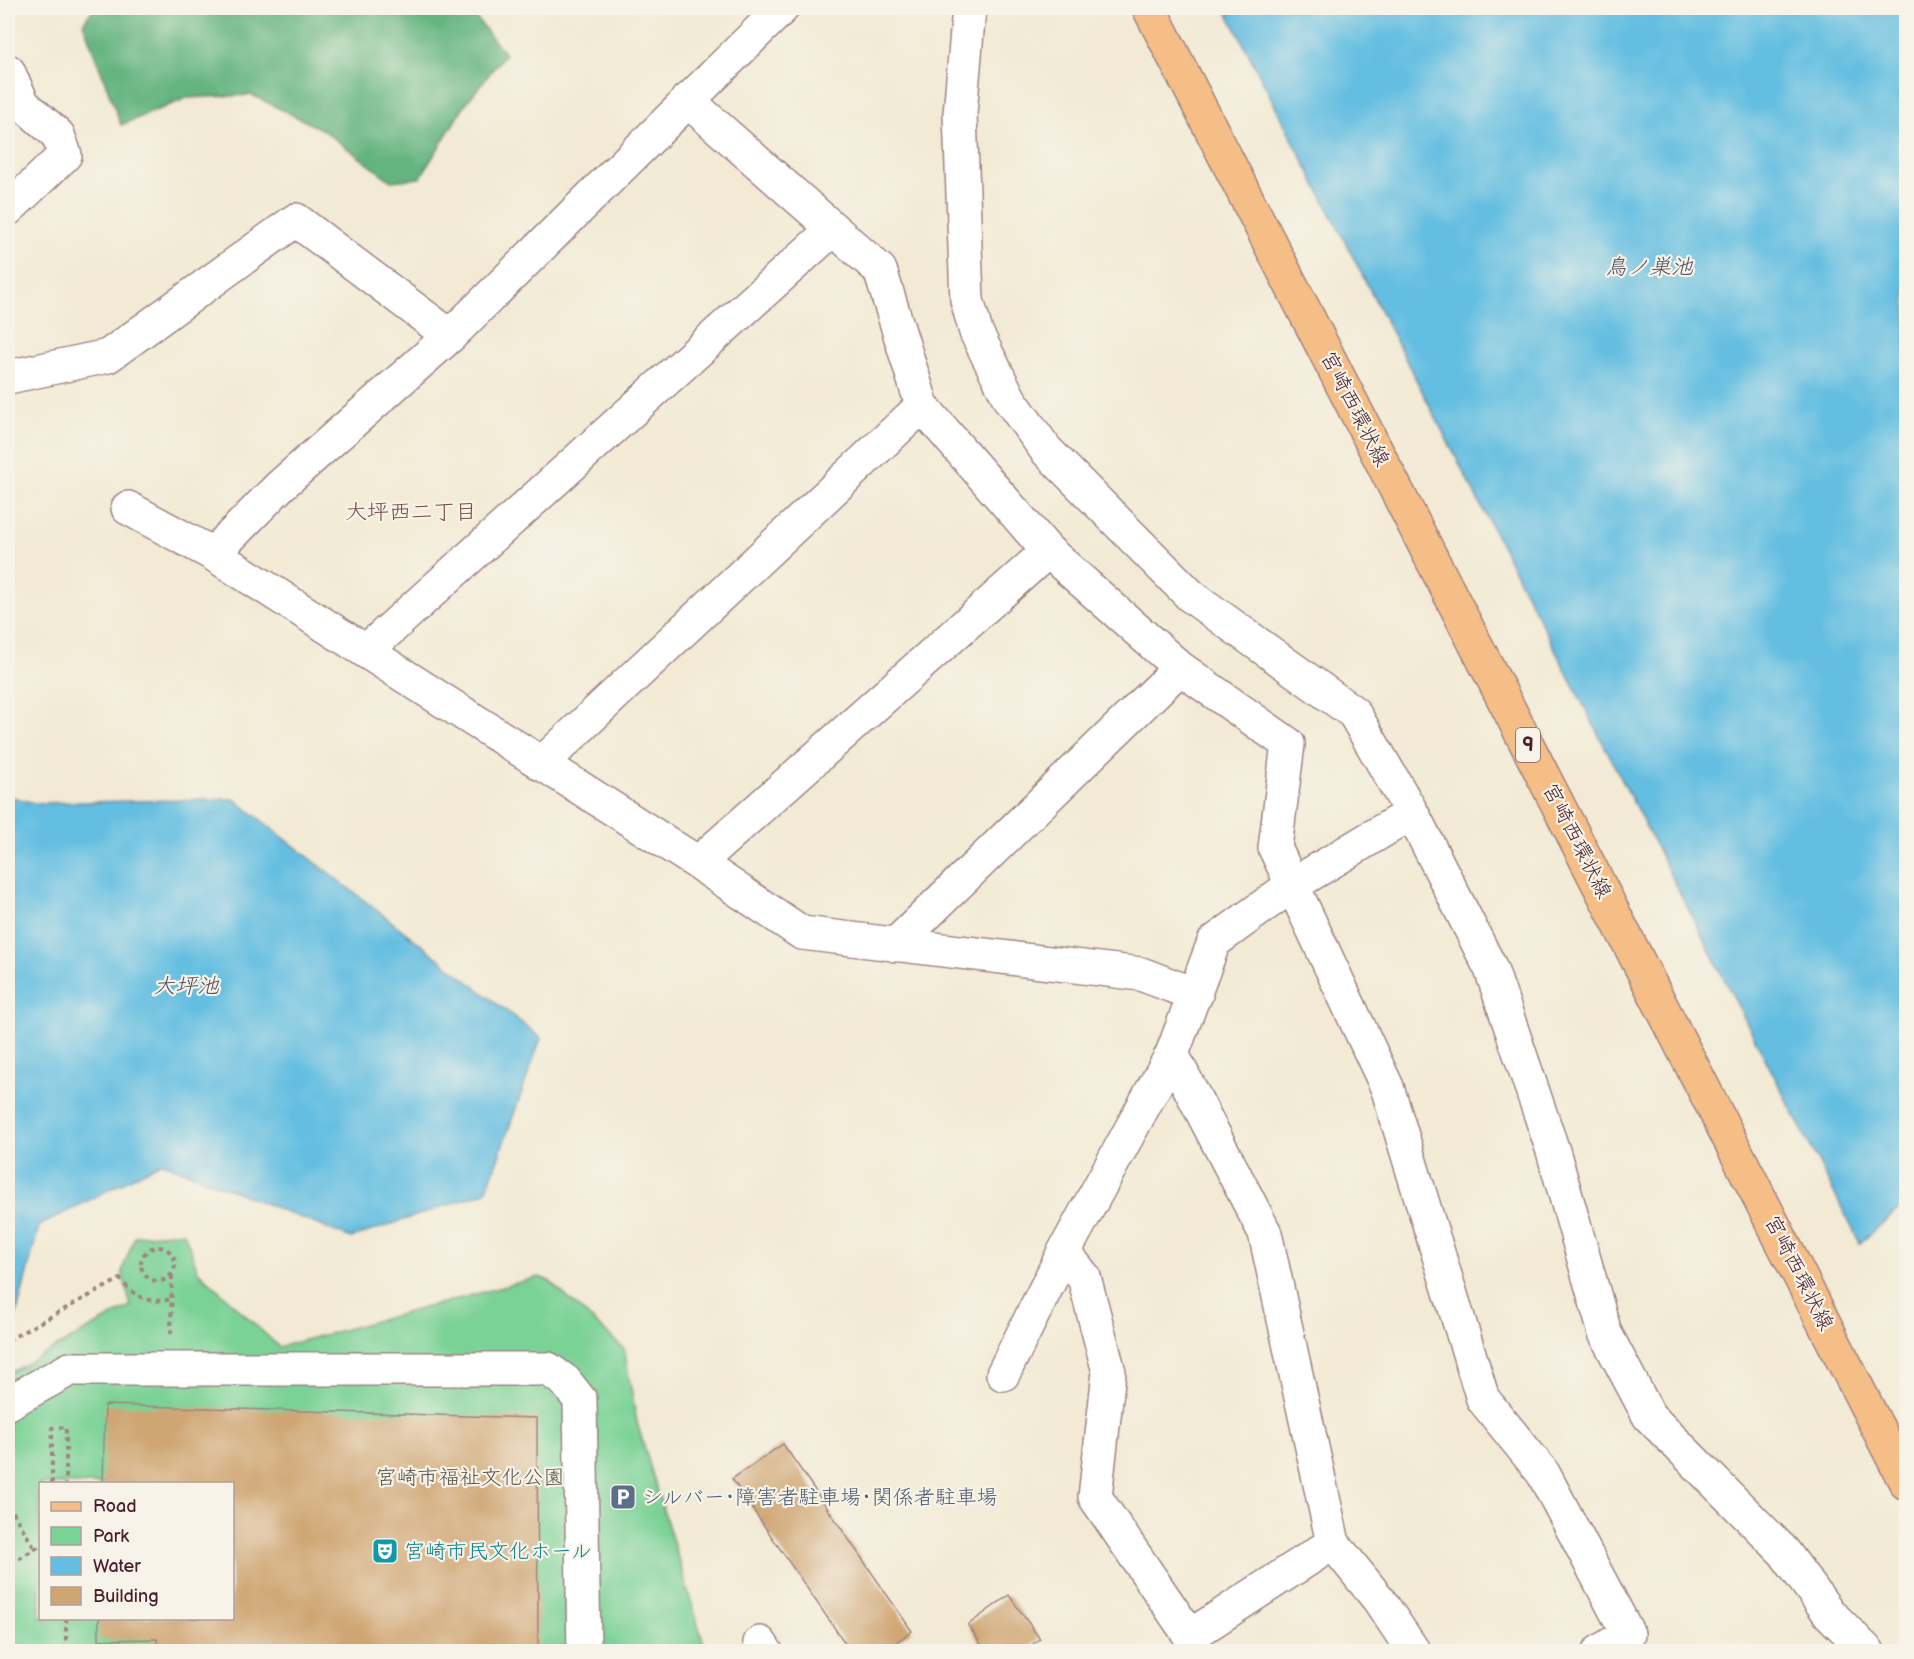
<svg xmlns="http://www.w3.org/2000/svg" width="1914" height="1659" font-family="'Balsamiq Sans','Klee One',sans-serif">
<rect width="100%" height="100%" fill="#f7f3e8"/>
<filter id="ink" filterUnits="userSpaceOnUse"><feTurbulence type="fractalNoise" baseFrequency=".0167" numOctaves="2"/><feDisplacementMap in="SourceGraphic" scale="12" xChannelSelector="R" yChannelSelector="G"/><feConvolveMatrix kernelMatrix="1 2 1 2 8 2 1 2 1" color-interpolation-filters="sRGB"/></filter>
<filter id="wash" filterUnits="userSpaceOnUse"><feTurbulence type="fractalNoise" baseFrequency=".008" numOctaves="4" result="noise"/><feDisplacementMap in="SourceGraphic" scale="24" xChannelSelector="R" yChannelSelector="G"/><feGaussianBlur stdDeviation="1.35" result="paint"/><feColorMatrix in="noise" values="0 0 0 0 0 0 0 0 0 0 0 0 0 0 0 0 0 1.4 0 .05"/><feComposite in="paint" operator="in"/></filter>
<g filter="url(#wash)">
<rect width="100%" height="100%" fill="#f2ead4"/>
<path fill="#7ad296" stroke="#627860" stroke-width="1.5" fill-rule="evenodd" d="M184 1232 198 1271 279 1347 539 1277 549 1281 624 1349 637 1423 706 1651H8V1374L131 1306 122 1271 135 1236ZM40 1484H232V1618H40Z"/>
<path fill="#63b47f" stroke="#566a55" stroke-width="1.5" d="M94 8H359L477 19 505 54 464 106 420 178 391 181 323 130 252 95 187 98 121 125 83 23Z"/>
<path fill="#63bee1" stroke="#566e86" stroke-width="1.5" d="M1225 8H1906V1203L1860 1243Z
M8 796 34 803 234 799 541 1038 486 1192 351 1238 162 1162 39 1226 16 1316 8 1321Z"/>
<g id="blocks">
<path fill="#cfa673" d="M105 1405 537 1418 538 1652H158L157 1639 99 1640V1618H232V1484H103Z
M783 1444 912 1631 882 1652H851L732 1479Z
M1009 1595 1040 1639 1022 1652H986L968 1625Z
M114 1647 144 1650V1652H108Z"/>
</g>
</g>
<g filter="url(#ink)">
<use href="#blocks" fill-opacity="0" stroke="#9e8480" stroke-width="1.5"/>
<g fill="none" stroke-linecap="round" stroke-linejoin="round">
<defs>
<path id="minor" d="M969 8 960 114 967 300 976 332 1010 400 1046 450 1191 596 1354 713 1412 813 1491 969 1553 1151 1605 1333 1649 1416 1784 1552 1829 1613 1868 1652
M8 71 23 104 58 135 65 155 8 209
M687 100 880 270 922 406 1048 551 1180 668 1288 744 1275 848 1387 1087 1483 1399 1543 1473 1628 1634 1599 1652
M8 377 108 356 296 220 450 336
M128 508 213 554 698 863 802 933 1141 974 1196 995
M213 554 280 486 450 336 782 8
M366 651 833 229
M541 764 922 406
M698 863 1048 551
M895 945 1180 668
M1172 1054 1265 1233 1333 1543 1379 1600 1414 1652
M1064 1252 1084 1277 1109 1372 1095 1497 1190 1636 1333 1543
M1003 1374 1064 1252 1172 1054 1214 942 1291 886 1412 813
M8 1403 70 1369H548L565 1381 580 1400 584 1652
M760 1643 766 1652"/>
<path id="major" d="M1149 8 1906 1483"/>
</defs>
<use href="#minor" stroke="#9e8480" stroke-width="36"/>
<use href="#major" stroke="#9e8480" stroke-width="36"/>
<path stroke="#9e8480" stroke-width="4" stroke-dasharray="4.5 4.5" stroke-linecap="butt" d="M141 1264a17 17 0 1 1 34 0a17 17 0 1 1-34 0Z
M171 1334 172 1273
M8 1340 120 1279C136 1298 147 1304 172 1299
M52 1484V1428L66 1427V1484
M8 1504 35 1549
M8 1555 12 1574 8 1588
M11 1563 40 1546
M66 1618V1652"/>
<use href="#minor" stroke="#fff" stroke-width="33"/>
<use href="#major" stroke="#f6be87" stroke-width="33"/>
</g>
</g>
<defs>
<symbol id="parking-square" viewBox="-11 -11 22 22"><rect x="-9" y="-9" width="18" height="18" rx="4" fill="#5c6f8a" stroke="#f7f3e8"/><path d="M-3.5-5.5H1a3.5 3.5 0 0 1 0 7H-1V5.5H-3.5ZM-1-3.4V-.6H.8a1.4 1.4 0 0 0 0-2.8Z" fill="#fff"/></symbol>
<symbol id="theatre-square" viewBox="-11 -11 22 22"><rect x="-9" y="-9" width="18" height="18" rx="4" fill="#0f9aa8" stroke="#f7f3e8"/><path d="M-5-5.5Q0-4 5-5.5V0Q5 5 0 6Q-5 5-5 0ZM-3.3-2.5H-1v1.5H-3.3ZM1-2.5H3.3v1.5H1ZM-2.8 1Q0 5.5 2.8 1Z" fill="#fff"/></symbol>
</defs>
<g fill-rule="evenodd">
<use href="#parking-square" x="608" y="1482" width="30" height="30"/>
<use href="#theatre-square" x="370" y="1536" width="30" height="30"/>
</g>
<g text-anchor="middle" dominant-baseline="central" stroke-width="4.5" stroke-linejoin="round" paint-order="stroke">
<rect fill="#f7f3e8" stroke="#7e5f64" stroke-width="1.5" x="1516" y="728" width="24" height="34" rx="4.5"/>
<g font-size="20" font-weight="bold" fill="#4a1f2b">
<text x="1528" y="745">9</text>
</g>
<g font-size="21" fill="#4a1f2b" stroke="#f7f3e8">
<text transform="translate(1355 409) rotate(63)">宮崎西環状線</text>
<text transform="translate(1577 841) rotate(63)">宮崎西環状線</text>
<text transform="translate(1799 1273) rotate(63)">宮崎西環状線</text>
</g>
<g font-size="21" fill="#58554b" stroke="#f7f3e8">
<text x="470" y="1477">宮崎市福祉文化公園</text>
</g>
<g font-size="21" fill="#4e5e75" stroke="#f7f3e8" text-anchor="start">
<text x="642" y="1497">シルバー･障害者駐車場･関係者駐車場</text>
</g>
<g font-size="21" fill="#0d838f" stroke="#f7f3e8" text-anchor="start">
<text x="404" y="1551">宮崎市民文化ホール</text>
</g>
<g font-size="22" font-style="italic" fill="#524f62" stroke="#f7f3e8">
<text x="1649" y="267">鳥ノ巣池</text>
<text x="186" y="986">大坪池</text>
</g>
<g font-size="22" fill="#794e44" stroke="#f7f3e8">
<text x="411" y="512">大坪西二丁目</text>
</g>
</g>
<rect width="1914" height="1659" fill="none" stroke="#f7f3e8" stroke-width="30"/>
<rect x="39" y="1482" width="195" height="138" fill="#f7f3e8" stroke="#b29e9c" stroke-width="1.5"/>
<rect x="51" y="1502" width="30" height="9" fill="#f6be87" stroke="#b29e9c" stroke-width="1.5"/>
<text x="93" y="1512" font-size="18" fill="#4a1f2b">Road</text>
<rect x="51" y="1527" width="30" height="18" fill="#7ad296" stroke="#b29e9c" stroke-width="1.5"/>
<text x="93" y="1542" font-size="18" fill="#4a1f2b">Park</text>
<rect x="51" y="1557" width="30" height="18" fill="#63bee1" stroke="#b29e9c" stroke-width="1.5"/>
<text x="93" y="1572" font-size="18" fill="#4a1f2b">Water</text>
<rect x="51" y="1587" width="30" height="18" fill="#cfa673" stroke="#b29e9c" stroke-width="1.5"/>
<text x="93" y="1602" font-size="18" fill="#4a1f2b">Building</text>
</svg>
